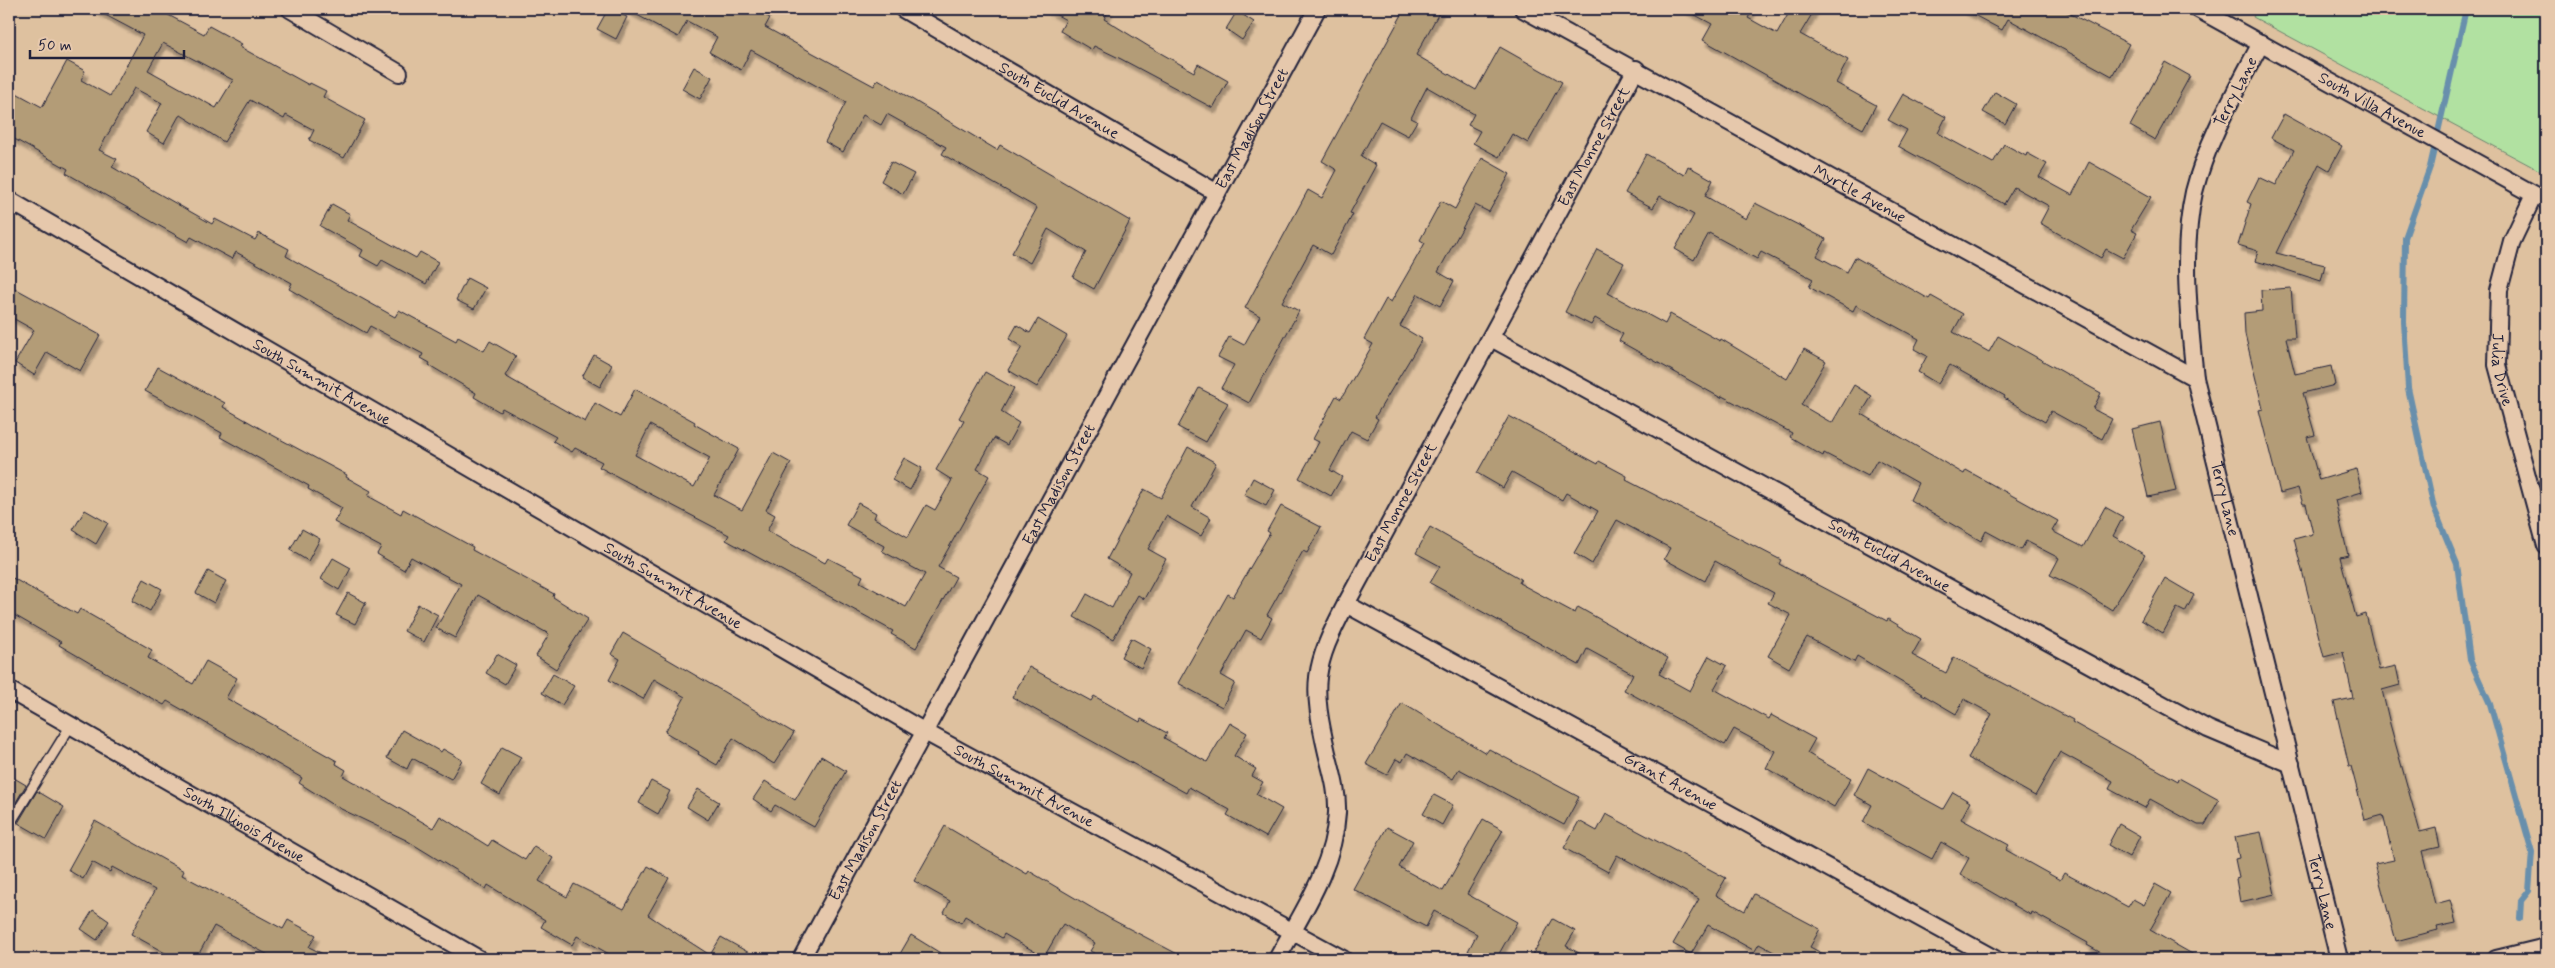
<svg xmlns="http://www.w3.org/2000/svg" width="2555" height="968" font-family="Mynerve,sans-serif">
<defs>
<filter id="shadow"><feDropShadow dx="3" dy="5.5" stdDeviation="1" flood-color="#0004"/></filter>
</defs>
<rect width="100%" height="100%" fill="#dec19f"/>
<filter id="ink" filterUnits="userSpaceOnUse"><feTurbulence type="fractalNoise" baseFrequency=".02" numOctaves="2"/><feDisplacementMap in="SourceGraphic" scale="10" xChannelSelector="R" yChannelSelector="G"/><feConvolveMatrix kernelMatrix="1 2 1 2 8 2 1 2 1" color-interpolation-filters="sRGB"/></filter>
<g filter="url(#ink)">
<path fill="#b1e1a1" stroke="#6a826e" d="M2257 9H2546V174L2253 17Z"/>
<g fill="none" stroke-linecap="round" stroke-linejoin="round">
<path stroke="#688fac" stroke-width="6" d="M2466 9 2430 167 2405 238 2404 322 2408 388 2434 508 2457 564 2470 660 2490 704 2532 852 2529 891 2521 901 2520 918"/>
</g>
<path fill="#b39c77" stroke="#22223b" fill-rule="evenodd" filter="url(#shadow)" d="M94 9H157L204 34 209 26 242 44 240 47 309 85 310 83 326 91 323 97 365 120 344 158 309 140 314 130 286 115 284 119 250 100 224 142 181 115 179 116 164 143 146 132 162 103 134 88 99 150 117 159 112 167 212 224 215 219 255 240 259 233 289 249 286 256 395 317 399 310 456 341 458 337 484 351 490 341 516 356 505 376 585 422 595 403 620 417 635 389 677 412 695 422 694 424 739 449 714 495 742 510 773 453 791 463 766 510 775 515 767 531 825 563 828 558 863 576 860 582 906 607 925 574 882 551 884 546 846 525 858 503 876 513 874 518 908 537 926 505 935 510 952 480 936 470 964 421 959 418 985 372 1014 388 1001 412 1019 423 1007 445 994 438 977 469 989 476 938 567 956 577 916 648 891 634 893 631 726 540 729 535 599 467 602 462 575 448 572 452 553 441 556 437 502 408 500 412 474 397 476 393 429 365 430 363 421 358 423 354 370 326 366 333 336 316 289 289 292 283 236 252 232 259 191 237 188 242 66 173 68 169 9 136V89L42 107 67 61 85 71 81 80 110 96 143 35ZM163 43 233 80 216 108 148 70ZM650 425 710 458 694 487 635 455Z
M608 9 627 17 616 39 597 29Z
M626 9H754L770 18 765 27 874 86 878 79 997 150 1000 145 1130 221 1094 289 1073 277 1086 252 1048 229 1030 263 1012 253 1037 208 942 154 946 147 887 114 881 125 863 115 843 152 825 142 846 102 751 50 741 70 709 52 717 37 687 21 678 37Z
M1046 9H1110L1104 19 1148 46 1194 72 1198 64 1228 81 1213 108 1121 59 1094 46 1092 50 1060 31 1066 20Z
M1405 9H1441L1416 55 1476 90 1500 47 1562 82 1528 143 1512 134 1499 157 1473 143 1480 131 1468 125 1474 114 1427 87 1411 118 1417 121 1408 136 1380 121 1361 156 1376 165 1350 213 1353 214 1331 255 1313 245 1282 302 1299 311 1249 403 1221 388 1234 365 1218 357 1229 337 1244 345 1260 316 1245 308 1308 190 1322 198 1337 170 1322 161Z
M1684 9H1753L1748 18 1777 34 1791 9H1815L1800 34 1848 60 1836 83 1876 105 1863 129 1703 40 1712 24Z
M1963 9H2061L2129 44 2112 76 2008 19 2002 30Z
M1237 11 1254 22 1242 40 1226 29Z
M2165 62 2190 76 2155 140 2130 126Z
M694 67 712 77 700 99 682 89Z
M1995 92 2016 104 2005 124 1983 112Z
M1903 94 1946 117 1938 133 1993 163 2004 144 2026 156 2027 153 2047 164 2039 177 2072 195 2089 162 2151 197 2131 230 2137 233 2123 258 2106 249 2101 258 2040 223 2049 206 2014 187 2004 204 1898 146 1907 130 1888 120Z
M2284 114 2342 146 2329 170 2319 164 2276 253 2325 265 2321 281 2271 265V264L2270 265 2255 261 2258 251 2238 245 2251 204 2247 202 2259 177 2276 185 2294 150 2271 138Z
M1646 154 1684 175 1688 166 1713 180 1705 196 1746 219 1755 203 1826 239 1817 256 1847 272 1855 257 1929 299 1931 296 1963 314 1953 332 1989 352 1998 336 2101 393 2093 409 2112 419 2102 439 2051 411 2045 422 2004 398 2005 396 1950 365 1938 384 1918 372 1927 356 1914 349 1919 339 1856 305 1853 311 1809 287 1813 279 1761 252 1757 259 1709 233 1694 260 1675 249 1694 215 1660 196 1653 208 1625 193Z
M1482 158 1510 174 1489 212 1475 205 1438 272 1454 281 1440 306 1418 294 1400 326 1422 339 1375 417 1378 419 1367 439 1351 431 1330 470 1342 477 1331 496 1299 478 1319 442 1313 439 1336 396 1341 399 1373 344 1364 339 1386 299 1391 302 1425 243 1420 240 1441 201 1455 209Z
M891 162 914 174 903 194 881 181Z
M332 204 350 214 347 220 416 258 420 252 438 262 426 284 382 260 378 266 360 256 363 250 320 226Z
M1597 249 1624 263 1608 293 1665 324 1670 314 1720 341 1721 339 1787 379 1804 349 1826 361 1801 405 1832 423 1854 385 1872 396 1861 414 1964 474 1966 470 2058 521 2052 531 2083 547 2105 507 2123 517 2113 536 2145 555 2112 610 2075 587 2050 575 2059 558 2026 541 2021 550 1986 531 1981 541 1910 500 1918 483 1877 460 1868 476 1824 453 1823 456 1790 437 1792 433 1722 396 1721 398 1619 341 1623 334 1595 318 1591 325 1565 312Z
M467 278 486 288 474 309 456 300Z
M9 285 100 335 80 371 47 352 34 375 15 363 34 330 9 316Z
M2291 288 2295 338H2286L2295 374 2331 366 2335 385 2303 393 2315 435 2307 437 2319 480 2356 469 2362 492 2335 500 2348 555 2340 557 2356 617 2366 614 2379 670 2396 666 2400 685 2382 690 2390 724 2420 832 2436 828 2440 847 2422 851 2435 904 2450 900 2456 923 2437 927 2438 930 2396 941 2375 864 2394 860 2383 815 2365 820 2351 766H2349L2334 702 2353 698 2343 652 2324 657 2294 539 2313 534 2306 504H2303L2298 488 2280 493 2259 410 2263 409 2245 334 2244 313 2262 311 2261 290Z
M1038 319 1067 336 1037 387 1008 370 1022 347 1009 339 1017 325 1030 333Z
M594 355 612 365 600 387 582 377Z
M158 367 225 403 223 407 263 430 347 475 346 477 371 491 368 496 401 514 403 509 473 547 472 550 554 594 553 597 588 619 556 669 536 656 549 634 478 595 455 638 436 628 461 584 411 557 404 570 377 554 381 547 334 522 342 508 308 489 309 486 220 437 222 433 145 391Z
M1199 388 1228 403 1206 442 1178 427Z
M1509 416 1598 464 1599 461 1627 476 1626 480 1781 560 1779 564 1887 621 1888 619 1921 639 1912 655 1946 673 1954 657 2073 720 2072 722 2178 781 2179 778 2219 800 2205 825H2198L2150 799 2145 808 2109 789 2113 781 2060 752 2035 796 1968 758 1992 714 1964 699 1956 714 1857 656 1854 662 1807 637 1789 668 1768 656 1791 615 1768 603 1774 593 1715 561 1705 581 1664 559 1670 548 1617 520 1592 564 1574 553 1598 511 1566 493 1562 500 1512 472 1503 488 1477 473Z
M2160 422 2176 491 2148 497 2132 429Z
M1188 447 1216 463 1192 507 1211 518 1201 536 1166 516 1148 549 1166 559 1144 599 1138 595 1113 639 1074 617 1087 594 1112 608 1130 572 1107 559 1144 489 1161 498Z
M904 458 922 468 910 490 892 480Z
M1253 478 1275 490 1266 506 1244 495Z
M1281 506 1321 527 1307 553 1303 551 1267 615 1272 618 1261 638 1246 630 1221 675 1235 683 1222 707 1178 683 1228 594 1233 597 1270 533 1267 531Z
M85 510 108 523 96 544 73 530Z
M1430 527 1521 579 1519 583 1575 613 1578 607 1668 658 1659 674 1690 691 1709 656 1727 666 1714 689 1769 719 1771 715 1815 739 1807 753 1851 778 1834 807 1766 768 1775 751 1734 729 1725 745 1624 690 1633 674 1587 649 1579 665 1430 583 1440 566 1416 553Z
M302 529 320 539 308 561 290 550Z
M333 558 351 568 339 590 321 579Z
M208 571 226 581 214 603 196 593Z
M9 576 77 614 80 609 152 650 148 658 193 684 206 661 237 678 226 698 337 761 336 764 346 770 343 776 433 828 440 816 488 846 492 840 525 860 534 846 553 858 539 881 567 897 574 884 624 909 648 866 669 878 648 915 710 955 721 937 760 959H618L577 936 572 945 541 927 545 920 488 885 486 889 406 840 337 807 299 783 302 778 167 701 164 705 131 687 59 645 61 642 9 612Z
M2165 578 2194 595 2185 612 2177 608 2163 633 2141 620Z
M144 579 162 589 150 611 132 601Z
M348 593 366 603 355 624 336 615Z
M418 604 438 615 424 642 404 631Z
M623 633 794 733 774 764 733 738 717 765 698 754 699 752 665 732 685 697 654 679 643 699 609 680 620 659 611 654Z
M1131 638 1151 649 1141 668 1121 657Z
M497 654 516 665 505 684 486 673Z
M1029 667 1091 701 1094 696 1140 722 1141 719 1167 733 1164 738 1207 762 1230 723 1247 733 1234 756 1256 769 1252 776 1263 782 1256 794 1282 809 1266 837 1227 815 1230 810 1189 787 1186 793 1012 697Z
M553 674 574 686 562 705 542 693Z
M1402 703 1486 753 1489 749 1579 797 1564 825 1459 769 1453 779 1407 753 1402 762 1396 759 1387 775 1366 764Z
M402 730 441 752 443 749 462 760 451 779 412 758 407 769 387 758Z
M502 747 521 757 500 795 481 784Z
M821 756 846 771 814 827 775 805 771 811 753 799 765 781 795 800Z
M1868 768 1943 809 1953 792 1970 802 1961 819 2009 845 2006 850 2060 880 2064 873 2128 907 2133 899 2144 905 2155 884 2171 893 2150 930 2201 959H2112L2087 945 2088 943 2032 912 2031 915 1960 874 1969 858 1941 842 1932 859 1863 822 1872 805 1854 795Z
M9 775 26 785 9 814Z
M651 781 670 791 658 814 639 803Z
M698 789 719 802 708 820 687 807Z
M37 791 64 807 46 839 18 823Z
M1434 795 1453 805 1442 825 1423 814Z
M1606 814 1726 878 1716 895 1745 911 1754 894 1820 929 1810 947 1833 959H1787L1759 944 1755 951 1708 925 1691 954 1673 944 1699 899 1617 855 1608 872 1564 848 1579 821 1597 831Z
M1483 819 1503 830 1467 894 1517 922 1496 959H1483L1468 951 1477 934 1434 911 1426 927 1353 889 1387 827 1413 841 1399 867 1443 891Z
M95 821 184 871 182 875 283 929 288 920 316 935 309 947 333 959H276L214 926 196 959H176L131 934 155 890 112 867 110 872 92 862 83 879 68 870Z
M2119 824 2140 836 2129 857 2108 845Z
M945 826 1027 874 1029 871 1109 918 1187 959H1105L1090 951 1095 943 1063 924 1044 957 1004 934 1002 938 965 916 961 923 944 913 950 901 914 881Z
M2261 832 2275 894 2240 902 2236 879 2239 878 2235 859 2239 858 2235 837Z
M93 910 109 921 97 940 81 929Z
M1553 919 1575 931 1566 946 1590 959H1530Z
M911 935 950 959H897Z"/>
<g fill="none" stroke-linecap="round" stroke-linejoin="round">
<defs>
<path id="lane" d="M9 825 71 725"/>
<g id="street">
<path d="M290 9 399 73"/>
<path id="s1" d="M903 9 1217 193"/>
<path id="s2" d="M1523 9 2195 378"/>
<path id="s3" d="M2198 9 2546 201"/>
<path id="s4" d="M2261 43C2236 91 2207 140 2194 192 2181 250 2189 320 2195 378L2339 959"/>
<path id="s5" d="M2534 195 2512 241 2499 290 2497 365 2546 546"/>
<path id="s6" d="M9 200 925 732 1343 959"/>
<path id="s7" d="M1491 338 2208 729 2291 764"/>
<path id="s8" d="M1346 604 1995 959"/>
<path id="s9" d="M9 690 479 959"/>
<path id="s10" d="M801 959 1317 9"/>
<path id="s11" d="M1277 959C1302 913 1334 867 1337 813 1338 792 1332 773 1327 753 1311 684 1313 667 1346 604L1636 69"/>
<path d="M2496 959 2546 947"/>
</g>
</defs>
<use href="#lane" stroke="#22223b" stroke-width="12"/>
<use href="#street" stroke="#22223b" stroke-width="20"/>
<use href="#lane" stroke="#e6c8ac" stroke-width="9"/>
<use href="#street" stroke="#e6c8ac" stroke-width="16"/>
</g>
</g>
<g text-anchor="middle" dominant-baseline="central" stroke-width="5" stroke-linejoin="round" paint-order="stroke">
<g font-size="16" fill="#22223b" stroke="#e6c8ac">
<text transform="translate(2236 92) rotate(-63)">Terry Lane</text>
<text stroke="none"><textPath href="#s1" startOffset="181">South Euclid Avenue</textPath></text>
<text stroke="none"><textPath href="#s3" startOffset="199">South Villa Avenue</textPath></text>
<text stroke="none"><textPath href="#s10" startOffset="945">East Madison Street</textPath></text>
<text stroke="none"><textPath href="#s11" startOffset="896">East Monroe Street</textPath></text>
<text stroke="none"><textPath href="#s2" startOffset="384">Myrtle Avenue</textPath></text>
<text stroke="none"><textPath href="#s5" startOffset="182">Julia Drive</textPath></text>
<text stroke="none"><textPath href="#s6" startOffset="362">South Summit Avenue</textPath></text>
<text stroke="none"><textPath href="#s10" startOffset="540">East Madison Street</textPath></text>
<text stroke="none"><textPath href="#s4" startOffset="475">Terry Lane</textPath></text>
<text stroke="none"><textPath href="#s11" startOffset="491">East Monroe Street</textPath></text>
<text stroke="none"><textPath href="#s7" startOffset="454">South Euclid Avenue</textPath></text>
<text stroke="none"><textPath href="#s6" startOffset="768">South Summit Avenue</textPath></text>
<text stroke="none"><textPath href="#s8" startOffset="370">Grant Avenue</textPath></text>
<text stroke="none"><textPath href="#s6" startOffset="1172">South Summit Avenue</textPath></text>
<text stroke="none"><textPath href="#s9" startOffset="271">South Illinois Avenue</textPath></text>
<text stroke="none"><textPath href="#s10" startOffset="135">East Madison Street</textPath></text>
<text stroke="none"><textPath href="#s4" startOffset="880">Terry Lane</textPath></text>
</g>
</g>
<rect width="2555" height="968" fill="none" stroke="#e6c8ac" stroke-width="30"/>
<rect x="15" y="15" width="2525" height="938" fill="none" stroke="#22223b" stroke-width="2" filter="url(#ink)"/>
<path d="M30 50v8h154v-8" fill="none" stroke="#22223b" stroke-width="2.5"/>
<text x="38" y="50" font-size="15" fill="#22223b" stroke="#e6c8ac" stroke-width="4" paint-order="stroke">50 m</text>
</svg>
